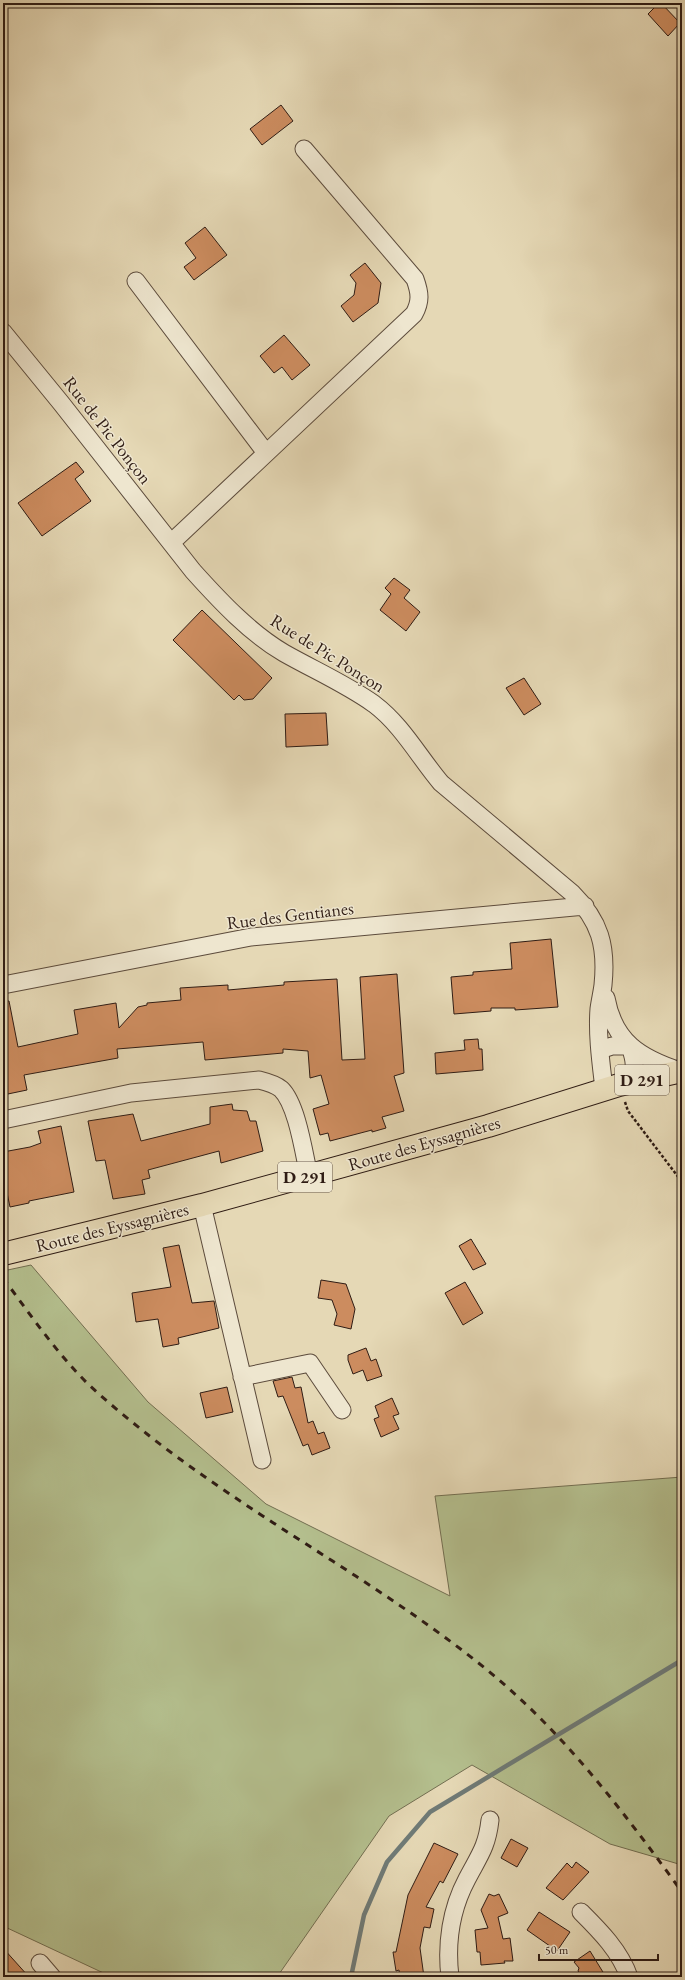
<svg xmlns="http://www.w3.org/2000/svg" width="685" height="1980" font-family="'EB Garamond',serif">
<rect width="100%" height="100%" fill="#e5d8b5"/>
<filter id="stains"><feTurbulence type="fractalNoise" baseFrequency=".005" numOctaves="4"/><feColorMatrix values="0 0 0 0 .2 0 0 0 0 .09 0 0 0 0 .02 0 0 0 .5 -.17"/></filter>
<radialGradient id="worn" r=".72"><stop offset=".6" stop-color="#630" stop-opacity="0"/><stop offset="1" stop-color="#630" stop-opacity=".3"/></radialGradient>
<path fill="#b4bf8e" stroke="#726e51" d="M31 1265 148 1402 266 1504 450 1596 435 1496 682 1477V1865L610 1844 472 1765 389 1816 277 1977H112L3 1926V1271Z"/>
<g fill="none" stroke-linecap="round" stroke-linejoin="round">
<path stroke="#6f7a76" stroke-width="4.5" d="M351 1977 364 1915 387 1862 430 1812 682 1660"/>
</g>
<path fill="#cc8c5f" stroke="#2f1c14" d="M659 3H661L680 23 668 36 648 14Z
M281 105 293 121 262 145 250 129Z
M205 227 227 255 194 280 184 267 196 258 185 243Z
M365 263 381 283 378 303 353 322 341 306 354 295 356 283 350 275Z
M284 335 310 365 292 380 282 367 274 373 260 356Z
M76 462 84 472 75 479 91 501 42 536 18 503Z
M394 578 410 590 404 598 420 612 406 631 380 610 391 594 385 588Z
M202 610 272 678 253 699 244 700 239 695 234 700 173 640Z
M524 678 541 704 524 715 506 688Z
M326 713 328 745 286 747 285 714Z
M551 939 558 1007 515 1010V1008H491V1011L454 1014 451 977 473 975V972L512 969 510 943Z
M397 974 404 1073 394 1076 404 1111 382 1117 386 1128 372 1132V1130L330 1141 328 1133 320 1135 313 1109 329 1104 321 1075 310 1078 308 1051 283 1049V1053L205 1060 203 1042 117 1049 118 1058 24 1075 27 1090 3 1095V1001H9L18 1047 78 1034 74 1010 116 1003 119 1028 138 1007 147 1005V1003L181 1000 180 988 228 985V990L284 985V982L337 979 342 1060 365 1059 360 977Z
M478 1039 479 1049H482L483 1070 436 1074 435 1053 465 1050 464 1040Z
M232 1104 233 1110 247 1111 250 1121H256L263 1151 221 1163 219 1151 148 1170 150 1178 142 1180 145 1194 113 1199 105 1160 96 1161 88 1121 133 1114 141 1141 210 1124V1107Z
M61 1126 74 1192 29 1201V1203L10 1207 6 1188H3V1152L30 1147 41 1143 38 1131Z
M471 1239 486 1264 473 1270 459 1246Z
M179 1245 192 1303 214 1301 219 1328 178 1338 179 1344 163 1347 158 1319 136 1322 132 1293 171 1287 163 1248Z
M321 1280 346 1284 355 1309 351 1329 334 1325 337 1314 332 1300 318 1298Z
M465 1282 483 1313 463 1325 445 1293Z
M366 1348 371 1361 376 1359 382 1376 367 1381 363 1370 353 1374 348 1360V1355Z
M292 1377 295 1388 301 1387 308 1423 313 1421 318 1434 324 1432 330 1448 312 1455 308 1444 303 1446 283 1396 278 1397 273 1381Z
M227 1387 233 1412 206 1418 200 1393Z
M392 1398 399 1414 393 1416 399 1429 381 1437 374 1419 379 1417 375 1406Z
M511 1839 528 1848 517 1867 501 1858Z
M434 1843 458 1854 443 1883 440 1881 426 1907 434 1909 430 1928 424 1927 420 1948 424 1977H400L399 1970 396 1971 393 1952H396L408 1895Z
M576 1862 589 1872 563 1900 546 1888 567 1863 572 1868Z
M489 1894 494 1896 499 1894 508 1913 498 1917 503 1939 510 1938 513 1961H504L505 1963 481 1965 480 1952H477L475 1930 488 1928 481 1910Z
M539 1912 570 1932 557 1951 527 1930Z
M3 1948 29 1977H3Z
M590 1951 606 1977H582L578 1971 579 1968 574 1962Z"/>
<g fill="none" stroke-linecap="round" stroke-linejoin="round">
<defs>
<path id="street" d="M136 281 266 453
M3 332 61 403 193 571C220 601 250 633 284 653 314 670 346 684 374 704 402 725 419 757 441 783L572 893C600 921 607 946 603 985 602 993 600 1001 599 1009 597 1035 601 1063 604 1089
M172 542 414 314C421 301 420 293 415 279L304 149
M3 985 251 937 585 906
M606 998C614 1042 640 1058 680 1071
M600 1050 612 1046H630C635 1061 637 1070 628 1083
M3 1120 131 1093 259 1080C267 1082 275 1084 281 1089 297 1104 304 1154 309 1176
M202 1205 262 1460
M242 1377 310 1363 342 1410
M581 1912C600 1931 620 1951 629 1977
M40 1963 52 1977
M450 1977C446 1944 451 1909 467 1879 479 1856 487 1847 490 1820"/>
<path id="primary" d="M3 1254 202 1205 488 1126 619 1085 682 1071"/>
</defs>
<use href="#street" stroke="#5c4b3c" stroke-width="19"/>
<use href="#primary" stroke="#2f1c14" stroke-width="24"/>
<path stroke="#2f1c14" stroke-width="2.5" stroke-dasharray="3 2" stroke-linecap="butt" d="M625 1102 628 1111 682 1182"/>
<use href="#street" stroke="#eee6cf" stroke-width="17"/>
<use href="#primary" stroke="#e5d8b5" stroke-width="22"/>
<path stroke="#2f1c14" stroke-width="3" stroke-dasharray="7 7" stroke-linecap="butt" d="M3 1278C30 1314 55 1351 87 1383 106 1401 127 1418 147 1434 252 1517 371 1578 476 1661 559 1726 620 1807 682 1892"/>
</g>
<g text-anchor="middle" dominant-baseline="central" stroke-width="3" stroke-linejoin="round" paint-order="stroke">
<g fill="#eee6cf" stroke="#68594c" stroke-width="1">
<rect x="615" y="1065" width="54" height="30" rx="3"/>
<rect x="278" y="1162" width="54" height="30" rx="3"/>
</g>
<g font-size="17" font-weight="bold" fill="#2f1c14">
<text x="642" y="1080">D 291</text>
<text x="305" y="1177">D 291</text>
</g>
<g font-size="18" fill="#2f1c14" stroke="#eee6cf">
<text transform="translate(108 430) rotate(52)">Rue de Pic Ponçon</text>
<text transform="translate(328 653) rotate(32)">Rue de Pic Ponçon</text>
<text transform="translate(290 915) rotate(-7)">Rue des Gentianes</text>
<text transform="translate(424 1143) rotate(-16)">Route des Eyssagnières</text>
<text transform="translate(112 1227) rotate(-14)">Route des Eyssagnières</text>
</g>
</g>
<rect width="685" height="1980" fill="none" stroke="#e5d8b5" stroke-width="16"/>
<rect x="4" y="4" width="677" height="1972" fill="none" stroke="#2f1c14" stroke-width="2"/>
<rect x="8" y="8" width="669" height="1964" fill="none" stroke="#2f1c14"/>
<path d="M539 1954v6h119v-6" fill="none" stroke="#2f1c14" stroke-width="2"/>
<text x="545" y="1954" font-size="12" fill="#2f1c14" stroke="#eee6cf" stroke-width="3" paint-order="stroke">50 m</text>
<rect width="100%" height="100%" filter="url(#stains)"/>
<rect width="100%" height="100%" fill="url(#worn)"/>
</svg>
